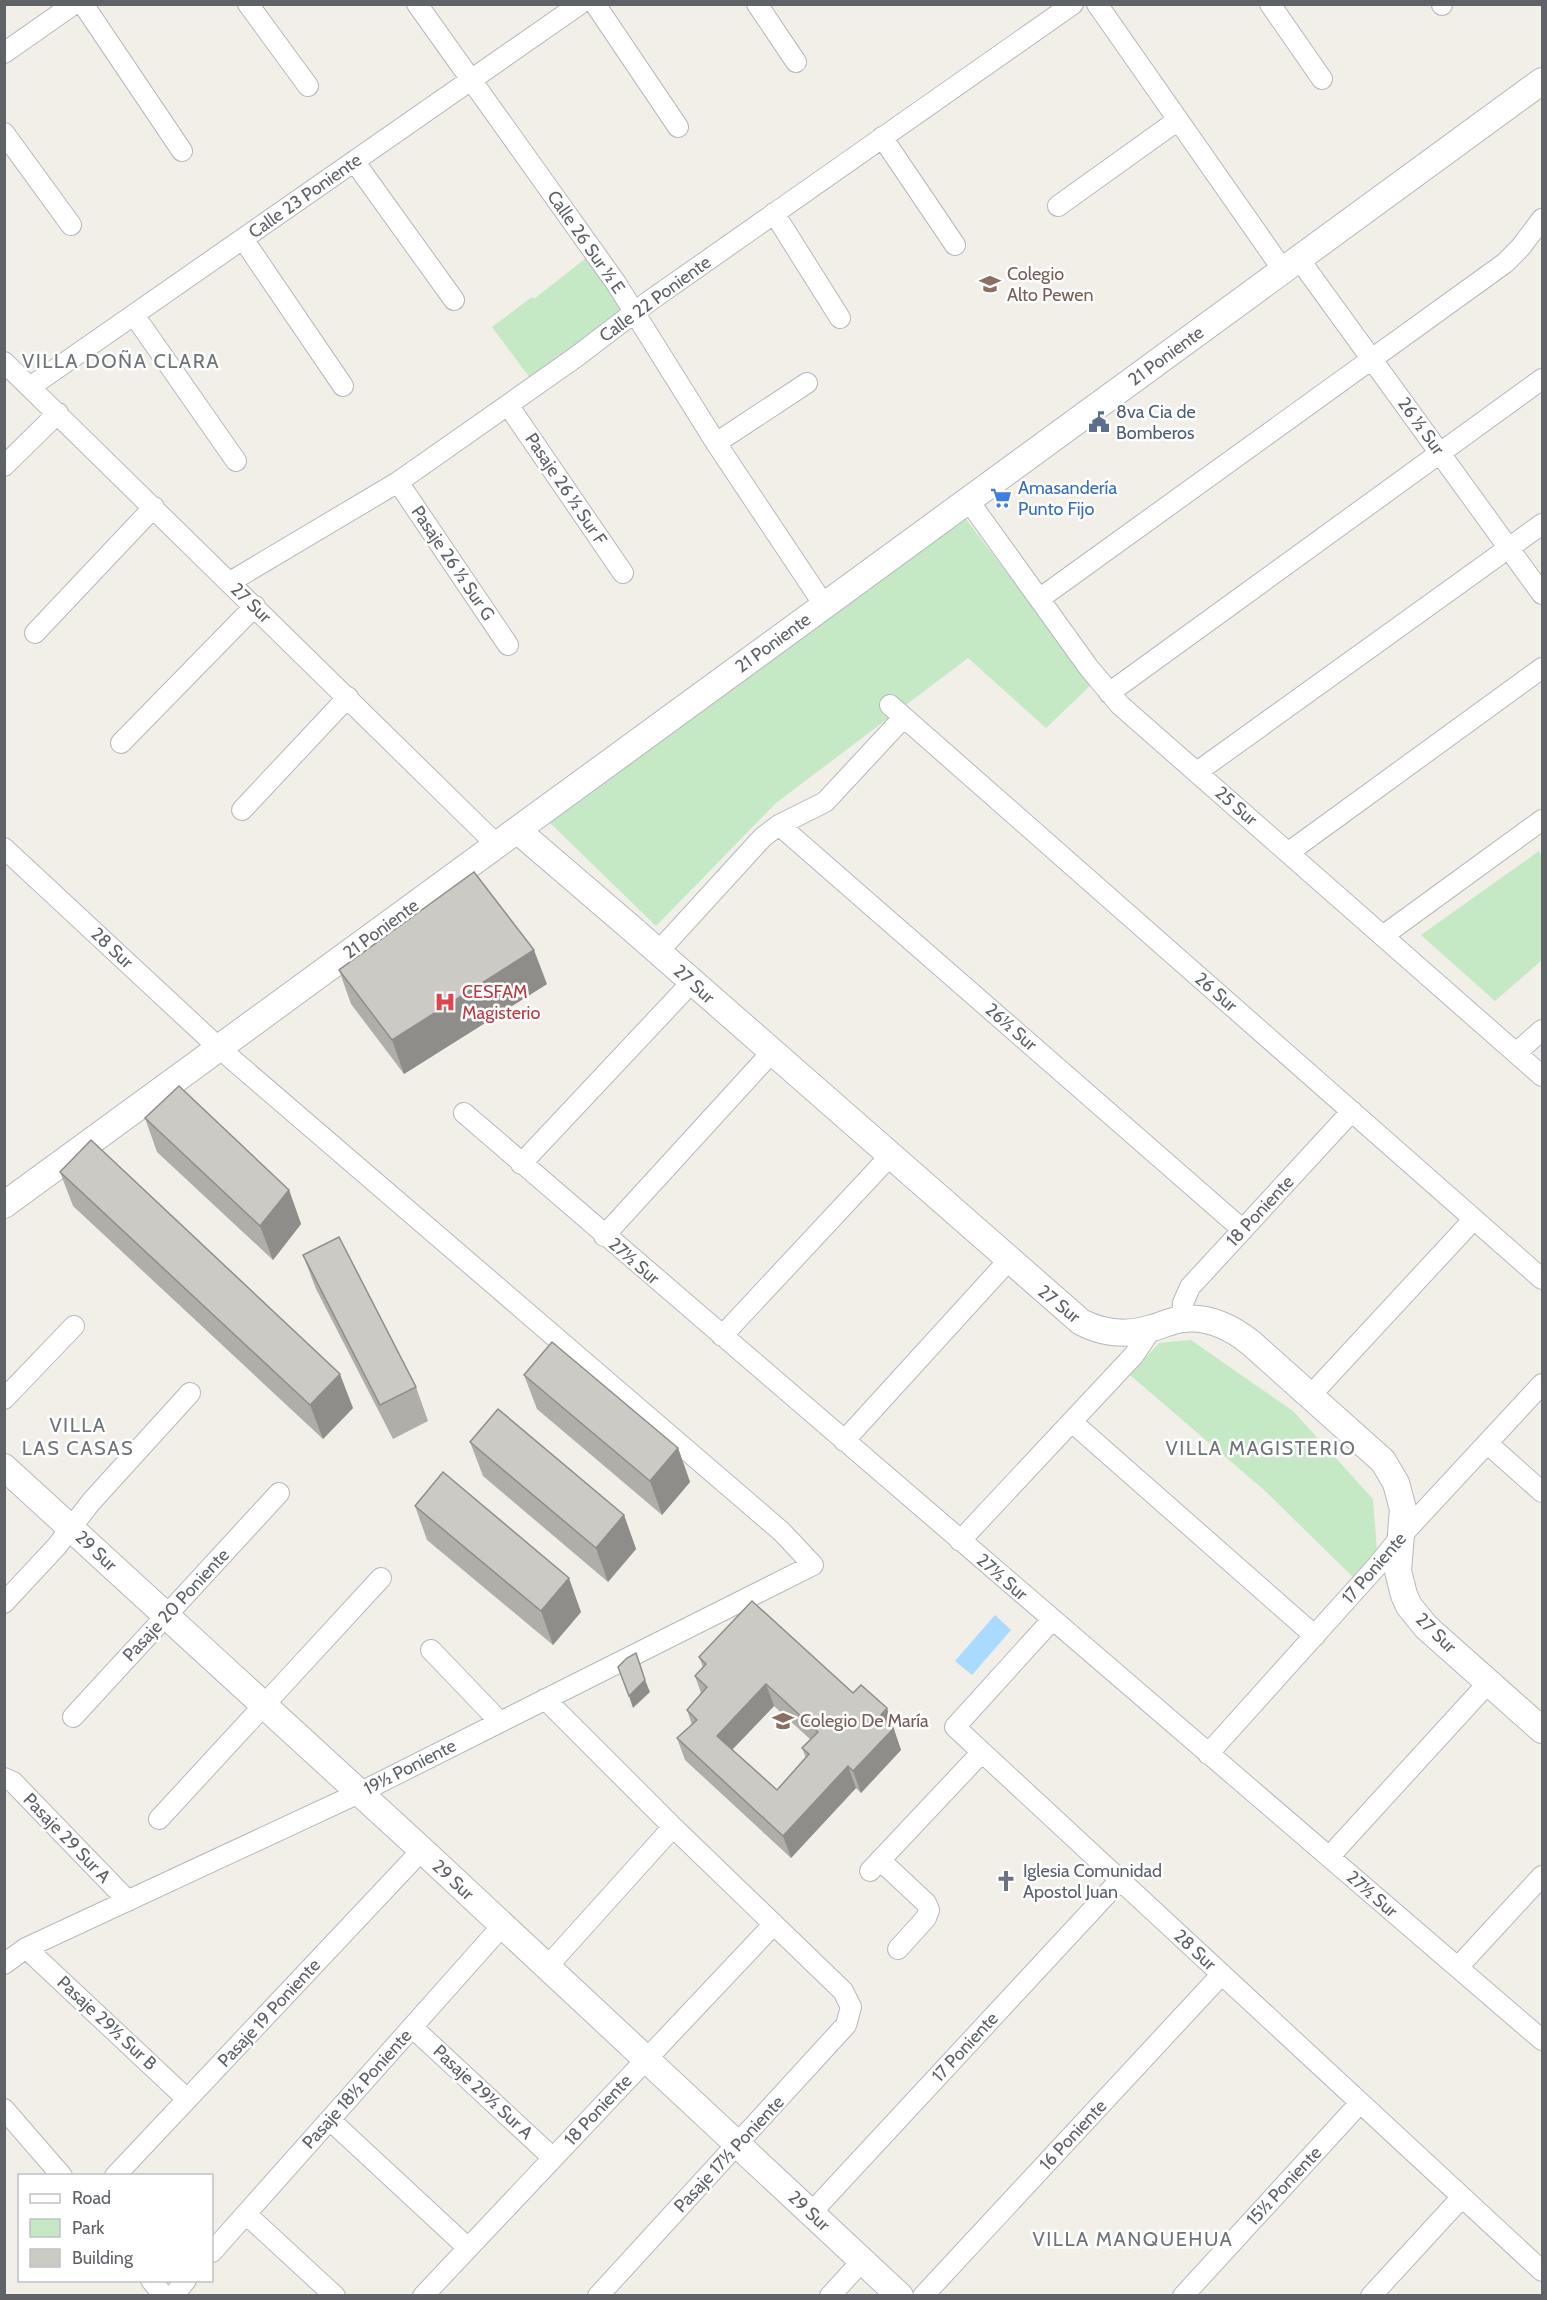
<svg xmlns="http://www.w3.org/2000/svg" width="1547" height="2300" font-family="Cabin,sans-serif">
<rect width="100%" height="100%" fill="#f1efe8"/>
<path fill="#c5e8c5" d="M591 254 632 311 536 386 492 327 532 297 534 299Z
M965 518 1092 684 1046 728 968 658 776 803 656 926 546 819 886 577Z
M1539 851 1542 857V960L1495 1001 1421 935Z
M1191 1340 1293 1411 1373 1499 1377 1551 1353 1577 1264 1490 1130 1375 1159 1343Z"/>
<path fill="#aadaff" d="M995 1615 1011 1630 972 1675 955 1661Z"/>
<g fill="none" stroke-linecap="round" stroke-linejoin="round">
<defs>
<path id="minor" d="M83 4 182 151
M248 4 308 86
M417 4 616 283 716 443 824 605
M595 4 678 127
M757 4 796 62
M1097 4 1283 270
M1270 4 1322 79
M1442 4V5
M4 53 74 4
M4 133 71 225
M882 137 955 245
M354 161 454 300
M1058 206 1178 120
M774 213 840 318
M243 239 343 386
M1299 259 1542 594
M134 315 236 461
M4 362 497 845
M30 387 580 4
M508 405 623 573
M716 443 807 383
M4 466 58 413
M398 482 508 645
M968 500 1089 668 1120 705 1542 1076
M230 582 398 482 576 357 648 302 1073 4
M1039 599 1505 263 1520 248 1542 219
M35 633 154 507
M1109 693 1542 379
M890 705 1542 1279
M121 743 255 606
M1197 772 1542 524
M242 810 348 697
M779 825 1243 1230
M4 848 219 1048 782 1532 813 1565 359 1793 26 1948 4 1964
M1289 852 1542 668
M1384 935 1542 820
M658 952 763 837 779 825 825 802 904 717
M1516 1053 1542 1030
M464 1113 1542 2040
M521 1164 692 982
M604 1236 772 1052
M1182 1319 1183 1303 1190 1287 1352 1111
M722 1336 890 1156
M1310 1396 1474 1219
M4 1399 74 1326
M1072 1422 1315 1636
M844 1441 1008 1261
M1487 1443 1542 1492
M960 1541 1134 1355 1152 1328
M4 1603 57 1546 91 1502 190 1393
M1052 1620 955 1727 1542 2271
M431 1650 500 1722
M545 1699 673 1827 843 1991 851 2007 846 2025 598 2296
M73 1717 279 1493
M1208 1754 1377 1566 1401 1536 1542 1384
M4 1778 13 1782 128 1901
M159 1819 381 1578
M1329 1857 1489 1682
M880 1860 926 1903 929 1910 926 1918 898 1949
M870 1871 982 1752
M26 1948 187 2099
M547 1967 673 1827
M1458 1967 1542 1876
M412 2027 553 2158
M4 2109 62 2176
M330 2120 468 2248
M115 2176 422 1850
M811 2213 1120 1880
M246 2214 335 2296
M212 2252 502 1926
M151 2280 164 2296
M173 2296 186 2280
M423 2296 774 1924
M830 2296 862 2261
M923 2296 1222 1974
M1183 2296 1360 2103
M1371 2296 1462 2197"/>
<path id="tertiary" d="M517 830 630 927 1081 1322C1104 1334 1127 1336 1152 1328 1163 1325 1172 1320 1183 1319 1209 1316 1231 1327 1251 1343L1383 1461 1396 1483 1403 1509 1398 1571 1404 1595 1409 1606 1426 1627 1542 1730
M4 1205 1542 81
M4 1467 422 1850 900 2296"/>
</defs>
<use href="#minor" stroke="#b5b8bc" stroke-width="22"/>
<use href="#tertiary" stroke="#b5b8bc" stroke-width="28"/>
<use href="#minor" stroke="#fff" stroke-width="20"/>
<use href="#tertiary" stroke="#fff" stroke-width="26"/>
</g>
<path fill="#afaea9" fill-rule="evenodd" d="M339 970 547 984 404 1074 351 1004Z
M145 1118 289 1190 301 1224 273 1260 157 1152Z
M60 1172 353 1408 323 1439 73 1206Z
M303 1255 416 1387 428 1421 393 1439 316 1289Z
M524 1375 678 1448 690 1482 662 1515 537 1409Z
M470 1442 624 1515 636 1549 608 1582 483 1476Z
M415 1506 581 1612 553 1645 427 1540Z
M699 1657 895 1730 894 1731 901 1750 861 1793 856 1788 791 1858 685 1760 677 1738 692 1725 687 1710 701 1693 695 1676 703 1667ZM774 1706 811 1740 802 1748 806 1758 777 1790 732 1750Z"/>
<path fill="#8f8d8a" d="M534 950 547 984 404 1074 392 1040Z
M289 1190 301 1224 273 1260 260 1226Z
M340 1374 353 1408 323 1439 310 1405Z
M678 1448 690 1482 662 1515 650 1481Z
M624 1515 636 1549 608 1582 596 1548Z
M569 1578 581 1612 553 1645 541 1611Z
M645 1680 650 1692 633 1708 629 1696Z
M766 1684 774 1706 725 1757 717 1736Z
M887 1708 901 1750 861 1793 853 1771 880 1716Z
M848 1766 856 1788 791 1858 783 1836Z"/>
<path fill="#cccac5" stroke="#8f8d8a" stroke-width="1.5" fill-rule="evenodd" d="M474 872 534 950 392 1040 339 970Z
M179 1086 289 1190 260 1226 145 1118Z
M91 1140 340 1374 310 1405 60 1172Z
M339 1237 416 1387 380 1405 303 1255Z
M552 1342 678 1448 650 1481 524 1375Z
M498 1409 624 1515 596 1548 470 1442Z
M443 1472 569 1578 541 1611 415 1506Z
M752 1601 853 1693 861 1685 887 1708 880 1716 893 1729 853 1771 848 1766 783 1836 677 1738 697 1720 687 1710 707 1687 695 1676 706 1664 699 1657ZM766 1684 818 1732 802 1748 809 1754 777 1790 717 1736Z
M636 1653 645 1680 629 1696 618 1667 627 1658Z"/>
<defs>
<symbol id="school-bare" viewBox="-9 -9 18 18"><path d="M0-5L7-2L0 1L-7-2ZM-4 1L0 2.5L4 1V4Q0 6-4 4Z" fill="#8d6e63" stroke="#fff" stroke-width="2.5" paint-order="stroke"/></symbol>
<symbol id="civic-bare" viewBox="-9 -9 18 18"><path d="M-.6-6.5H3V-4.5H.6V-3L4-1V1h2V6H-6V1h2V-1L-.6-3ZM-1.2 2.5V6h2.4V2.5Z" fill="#5c6f8a" stroke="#fff" stroke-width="2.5" paint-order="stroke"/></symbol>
<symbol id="supermarket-bare" viewBox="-9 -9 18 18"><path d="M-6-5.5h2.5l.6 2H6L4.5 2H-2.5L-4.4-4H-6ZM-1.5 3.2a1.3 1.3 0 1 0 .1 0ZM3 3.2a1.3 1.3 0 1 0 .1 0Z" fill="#3f7fe0" stroke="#fff" stroke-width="2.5" paint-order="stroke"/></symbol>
<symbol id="hospital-bare" viewBox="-9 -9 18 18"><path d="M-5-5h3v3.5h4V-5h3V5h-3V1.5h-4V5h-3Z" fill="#e0444e" stroke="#fff" stroke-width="2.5" paint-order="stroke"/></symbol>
<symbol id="church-bare" viewBox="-9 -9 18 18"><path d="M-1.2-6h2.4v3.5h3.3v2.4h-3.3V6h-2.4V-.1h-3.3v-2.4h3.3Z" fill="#6b7280" stroke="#fff" stroke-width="2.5" paint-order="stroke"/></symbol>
</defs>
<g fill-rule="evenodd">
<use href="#school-bare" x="975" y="269" width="30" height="30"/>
<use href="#civic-bare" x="1084" y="407" width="30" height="30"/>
<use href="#supermarket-bare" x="986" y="483" width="30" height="30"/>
<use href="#hospital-bare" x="430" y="987" width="30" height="30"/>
<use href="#school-bare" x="768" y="1706" width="30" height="30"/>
<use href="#church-bare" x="991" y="1866" width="30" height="30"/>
</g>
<g text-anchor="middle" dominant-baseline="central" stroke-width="5" stroke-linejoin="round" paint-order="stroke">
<g font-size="18" fill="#5f6368" stroke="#fff">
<text transform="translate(305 196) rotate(-35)">Calle 23 Poniente</text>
<text transform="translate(586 242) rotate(55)">Calle 26 Sur ½ E</text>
<text transform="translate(655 299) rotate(-36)">Calle 22 Poniente</text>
<text transform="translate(1166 356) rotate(-36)">21 Poniente</text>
<text transform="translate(1421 426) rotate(54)">26 ½ Sur</text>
<text transform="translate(566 489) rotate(56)">Pasaje 26 ½ Sur F</text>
<text transform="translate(453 563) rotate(56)">Pasaje 26 ½ Sur G</text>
<text transform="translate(251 603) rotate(44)">27 Sur</text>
<text transform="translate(773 643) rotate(-36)">21 Poniente</text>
<text transform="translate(1236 806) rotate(41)">25 Sur</text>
<text transform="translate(381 929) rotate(-36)">21 Poniente</text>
<text transform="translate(112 948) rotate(43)">28 Sur</text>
<text transform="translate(694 984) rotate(42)">27 Sur</text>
<text transform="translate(1216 992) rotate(41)">26 Sur</text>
<text transform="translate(1011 1027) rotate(41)">26½ Sur</text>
<text transform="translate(1260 1211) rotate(-47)">18 Poniente</text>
<text transform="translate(634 1261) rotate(41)">27½ Sur</text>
<text transform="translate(1059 1304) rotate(39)">27 Sur</text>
<text transform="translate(96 1551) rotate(43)">29 Sur</text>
<text transform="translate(1374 1568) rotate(-49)">17 Poniente</text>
<text transform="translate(1002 1577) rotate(41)">27½ Sur</text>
<text transform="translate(176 1605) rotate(-47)">Pasaje 20 Poniente</text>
<text transform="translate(1436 1633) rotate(44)">27 Sur</text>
<text transform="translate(410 1767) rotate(-27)">19½ Poniente</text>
<text transform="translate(67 1838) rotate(46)">Pasaje 29 Sur A</text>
<text transform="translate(453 1880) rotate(43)">29 Sur</text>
<text transform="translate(1372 1894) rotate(41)">27½ Sur</text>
<text transform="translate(1195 1950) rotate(43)">28 Sur</text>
<text transform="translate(269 2013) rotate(-47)">Pasaje 19 Poniente</text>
<text transform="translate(107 2023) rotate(43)">Pasaje 29½ Sur B</text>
<text transform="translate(965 2047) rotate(-47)">17 Poniente</text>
<text transform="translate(357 2089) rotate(-48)">Pasaje 18½ Poniente</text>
<text transform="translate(483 2092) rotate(43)">Pasaje 29½ Sur A</text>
<text transform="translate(598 2110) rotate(-47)">18 Poniente</text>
<text transform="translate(1073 2135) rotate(-47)">16 Poniente</text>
<text transform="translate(729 2154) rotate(-47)">Pasaje 17½ Poniente</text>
<text transform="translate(1284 2186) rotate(-47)">15½ Poniente</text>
<text transform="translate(809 2211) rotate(43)">29 Sur</text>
</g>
<g font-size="18" fill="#785e54" stroke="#fff" text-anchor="start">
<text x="1007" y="274">Colegio<tspan x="1007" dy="21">Alto Pewen</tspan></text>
<text x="800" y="1721">Colegio De María</text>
</g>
<g font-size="18" fill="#4e5e75" stroke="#fff" text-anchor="start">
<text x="1116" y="412">8va Cia de<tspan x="1116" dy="21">Bomberos</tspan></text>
</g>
<g font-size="18" fill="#366cbe" stroke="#fff" text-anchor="start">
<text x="1018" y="488">Amasandería<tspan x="1018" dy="21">Punto Fijo</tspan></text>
</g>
<g font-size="18" fill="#be3a42" stroke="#fff" text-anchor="start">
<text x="462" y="992">CESFAM<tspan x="462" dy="21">Magisterio</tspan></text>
</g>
<g font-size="18" fill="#5b616d" stroke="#fff" text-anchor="start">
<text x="1023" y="1871">Iglesia Comunidad<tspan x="1023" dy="21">Apostol Juan</tspan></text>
</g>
<g font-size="20" letter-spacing="1.5" fill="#70757a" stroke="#fff">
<text x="121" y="361">VILLA DOÑA CLARA</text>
<text x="78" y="1425">VILLA<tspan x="78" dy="23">LAS CASAS</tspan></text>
<text x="1261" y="1448">VILLA MAGISTERIO</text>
<text x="1133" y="2239">VILLA MANQUEHUA</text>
</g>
</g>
<rect width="1547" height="2300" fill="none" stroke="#5f6368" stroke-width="12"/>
<rect x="18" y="2174" width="195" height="108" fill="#ffffff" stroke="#bfc1c3" stroke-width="1.5"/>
<rect x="30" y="2194" width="30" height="9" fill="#ffffff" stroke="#bfc1c3" stroke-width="1.5"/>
<text x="72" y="2204" font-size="18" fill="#5f6368">Road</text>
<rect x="30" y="2219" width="30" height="18" fill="#c5e8c5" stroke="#bfc1c3" stroke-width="1.5"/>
<text x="72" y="2234" font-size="18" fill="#5f6368">Park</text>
<rect x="30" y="2249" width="30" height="18" fill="#cccac5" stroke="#bfc1c3" stroke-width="1.5"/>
<text x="72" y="2264" font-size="18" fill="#5f6368">Building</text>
</svg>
